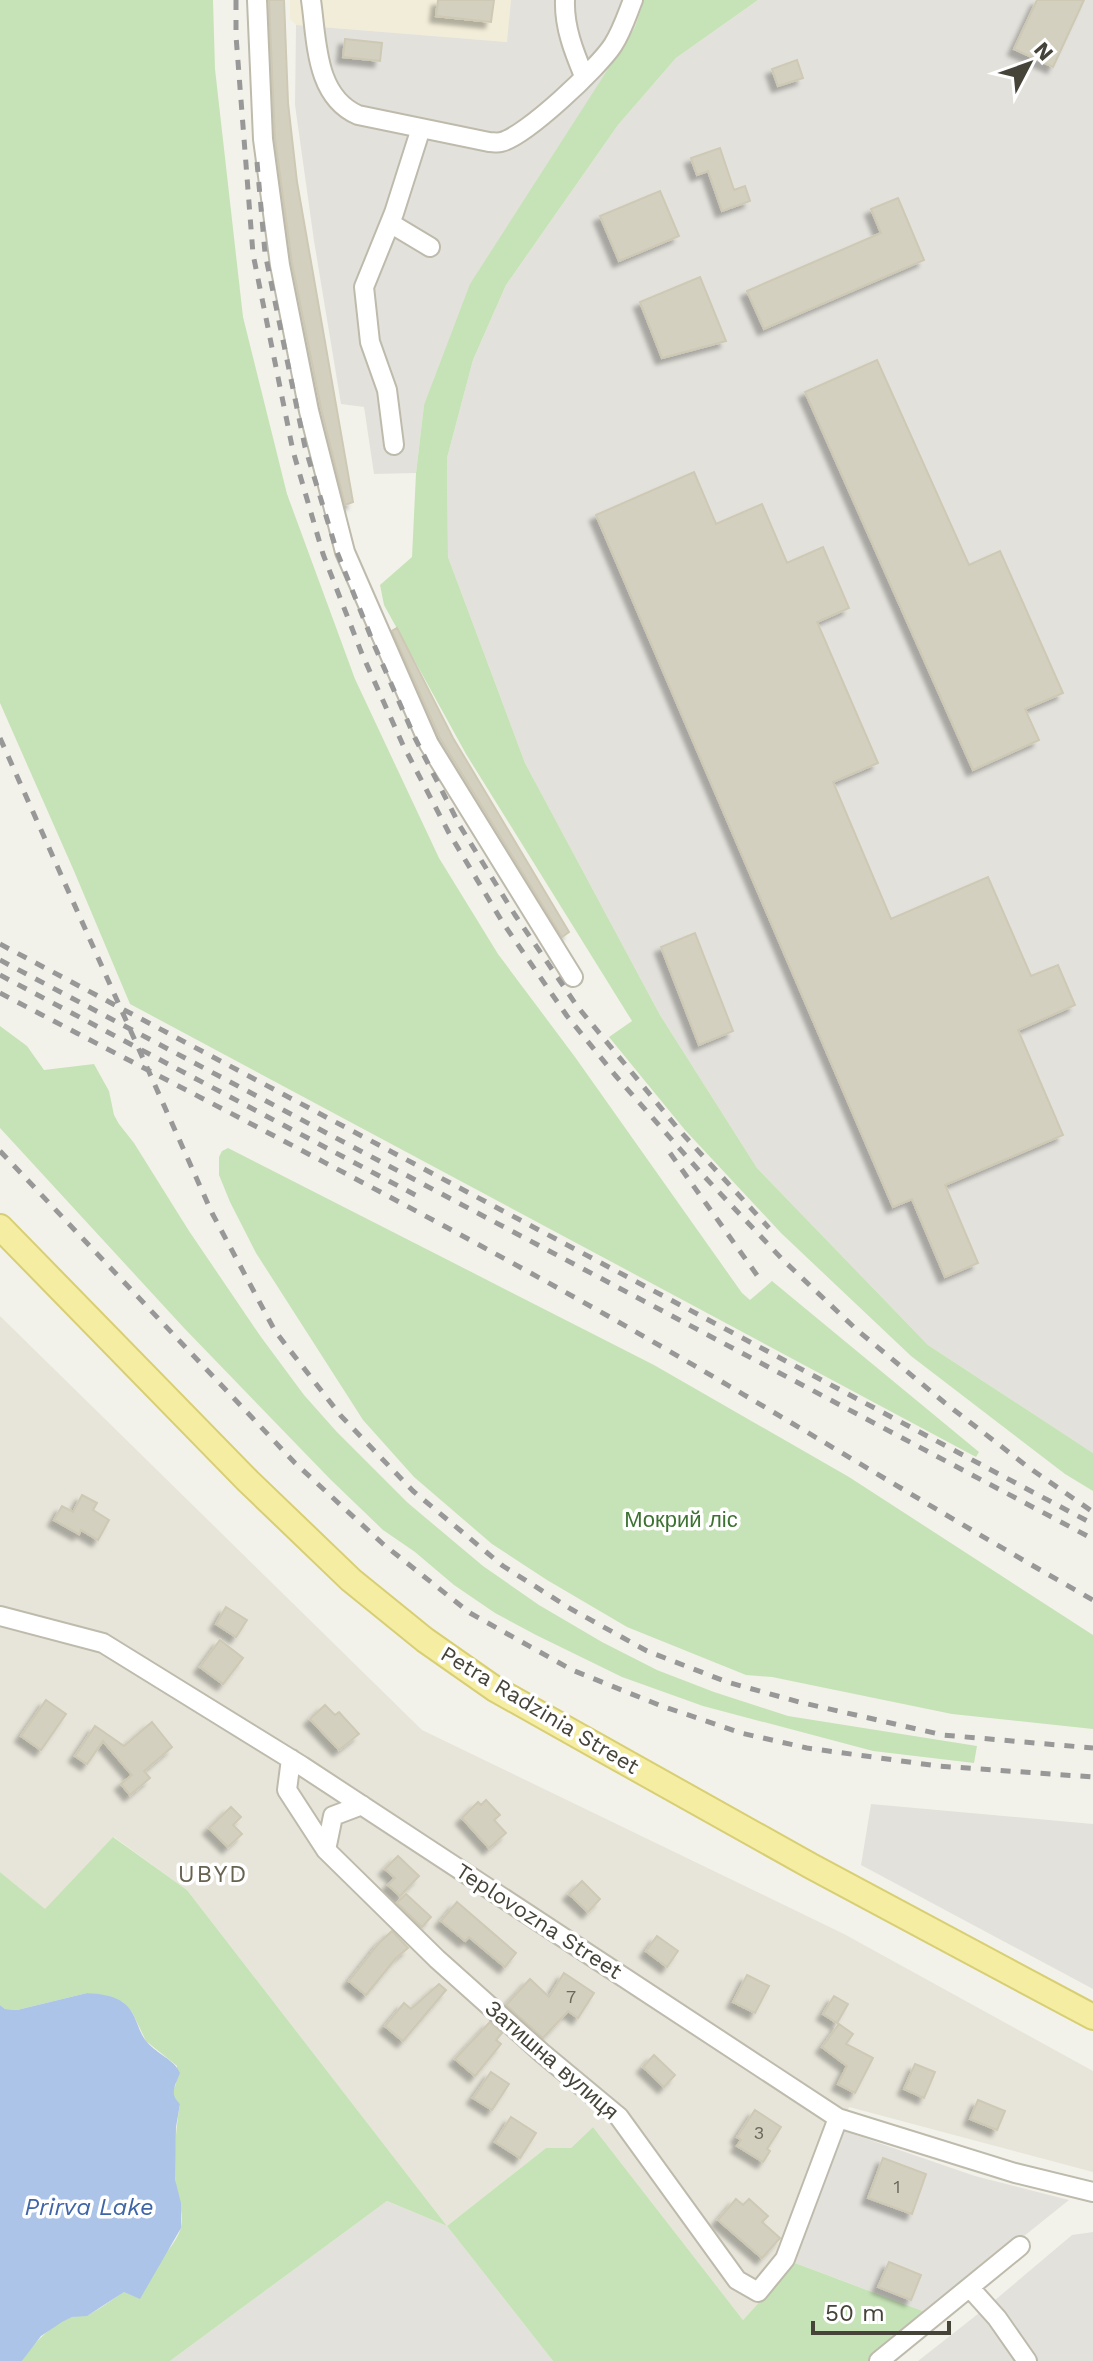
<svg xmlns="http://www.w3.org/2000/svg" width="1093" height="2361" font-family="'Work Sans',sans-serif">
<defs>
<filter id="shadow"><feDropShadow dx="-6" dy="6" stdDeviation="2" flood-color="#0004"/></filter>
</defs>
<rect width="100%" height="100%" fill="#f3f2ea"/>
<path fill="#e7e5d9" d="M0 1316 422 1730 844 1934 1093 2071V2172L849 2107 795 2263 743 2320 593 2127 571 2148H546L447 2226 187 1890 114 1837 45 1910 0 1872Z"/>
<path fill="#f2edd8" d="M290 0H511L508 42 296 25 290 19Z"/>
<path fill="#e3e1db" d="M511 0H644L635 27 424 405 416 473 374 474 364 407 341 404 314 241 295 105 296 25 507 42Z
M758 0H1093V1453L928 1345 757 1168 660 1015 525 763 448 557 447 458 473 360 506 285 618 125 676 58Z
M871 1804 1093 1824V1989L861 1865Z
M841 2130 975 2176 1069 2200 928 2313 795 2263Z
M387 2201 447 2226 553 2361H170Z
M1093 2232V2361H918L988 2306 1072 2235Z"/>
<path fill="#c6e3b7" d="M0 0H213L215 69 243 317 287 494 355 679 439 858 498 954 575 1057 742 1293 750 1300 772 1281 979 1452 976 1457 130 1004 74 871 0 703Z
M644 0H758L676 58 618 125 506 285 473 360 447 458 448 557 525 763 660 1015 757 1168 928 1345 1093 1453V1491L1065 1474 911 1356 781 1233 685 1130 609 1037 632 1021 466 754 384 605 380 585 412 557 416 473 424 405 470 284 635 27Z
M0 1026 27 1046 44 1070 94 1064 109 1091 114 1115 119 1124 134 1143 189 1231 261 1337 304 1395 336 1431 408 1503 483 1566 539 1605 602 1642 657 1670 714 1692 788 1716 977 1746 974 1763 873 1751 703 1706 622 1677 536 1635 495 1613 454 1585 415 1552 383 1530 330 1479 184 1328 0 1128Z
M228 1148 654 1365 849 1477 1093 1635V1729L952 1714 772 1677 746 1675 627 1627 547 1580 492 1544 414 1477 363 1420 256 1253 230 1202 219 1175V1157L222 1151Z
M113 1837 187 1890 447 2226 546 2148H571L593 2127 743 2320 795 2263 928 2313 870 2361H553L447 2226 387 2201 170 2361H22C33 2344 52 2323 72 2317 78 2315 84 2317 90 2314 114 2301 177 2254 181 2226 184 2210 176 2194 175 2178 174 2156 176 2126 180 2104L174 2099 172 2092 176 2084 177 2066 146 2041 132 2012 123 2002 87 1993 17 2010 5 2009 0 2005V1872L45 1909Z"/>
<path fill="#adc4e9" d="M87 1993C100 1994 113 1995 124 2003 137 2013 137 2031 147 2042 157 2054 175 2060 180 2073 175 2086 169 2094 180 2104L176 2127 175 2179 181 2203V2228L140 2299 124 2292 87 2316 72 2317 62 2322 41 2336 22 2361H0V2005L5 2009 17 2010Z"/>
<path fill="#d4d0c0" stroke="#cec9b4" stroke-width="2" filter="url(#shadow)" d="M269 0H284L288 103 297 182 353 502 345 505 321 408 292 263 275 138Z
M438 0H494L491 22 436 16Z
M1037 0H1084L1053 67 1014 49Z
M345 39 382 43 380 61 343 57Z
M797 60 803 78 778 86 772 69Z
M720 148 734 190 745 186 750 201 722 211 708 171 697 175 691 158Z
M660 191 679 236 619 261 600 216Z
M898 198 924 260 764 329 747 291 881 233 871 209Z
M700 277 726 341 662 358 640 302Z
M877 360 969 565 1000 551 1063 693 1025 709 1039 740 973 770 805 392Z
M694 472 716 524 762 504 787 563 823 547 849 608 817 622 878 763 833 782 891 919 988 877 1031 976 1058 965 1075 1005 1018 1030 1063 1135 945 1185 978 1263 945 1277 912 1199 893 1207 596 515Z
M397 628 453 738 569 932 562 937 440 738 392 631Z
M695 933 733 1031 699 1045 661 947Z
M82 1495 97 1503 93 1510 109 1520 98 1540 81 1530 79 1534 54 1520 62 1506 73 1512Z
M226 1607 247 1620 236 1637 216 1624Z
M220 1640 243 1658 223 1684 200 1667Z
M46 1700 66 1714 41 1750 21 1736Z
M325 1705 335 1715 339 1712 359 1734 339 1750 310 1719Z
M152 1722 172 1747 144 1771 150 1778 130 1795 121 1784 132 1775 103 1741 87 1764 75 1756 95 1726 124 1746Z
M486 1800 500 1815 494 1820 506 1833 489 1848 462 1818 478 1802 481 1805Z
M231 1807 241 1817 233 1825 242 1834 228 1847 209 1828Z
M398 1856 419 1876 400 1896 388 1885 395 1878 385 1869Z
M582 1881 600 1899 588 1912 569 1894Z
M406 1894 431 1917 422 1927 397 1903Z
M457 1902 516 1953 505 1967 469 1937 465 1941 441 1921Z
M392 1931 408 1948 396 1958 366 1995 349 1981 379 1943Z
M657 1936 678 1951 667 1967 646 1951Z
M564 1973 594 1993 578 2018 568 2011 543 2038 506 2005 530 1979 549 1997Z
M747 1975 769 1986 755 2013 733 2002Z
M439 1984 446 1990 403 2041 385 2026 404 2003 411 2009Z
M834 1996 848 2004 837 2023 823 2014Z
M490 2022 502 2033 496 2040 501 2044 475 2076 455 2059Z
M839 2024 853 2034 846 2044 873 2058 855 2093 838 2084 847 2066 822 2047Z
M654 2055 675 2075 664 2087 643 2067Z
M915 2064 935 2072 924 2098 904 2089Z
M491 2072 509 2084 492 2110 473 2098Z
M978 2100 1005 2111 997 2130 970 2119Z
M755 2110 781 2127 767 2149 770 2151 763 2162 737 2146 741 2140 737 2137Z
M511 2117 536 2133 520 2158 495 2142Z
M883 2158 926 2174 912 2214 868 2198Z
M736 2199 743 2205 749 2199 768 2216 762 2222 780 2238 762 2258 718 2220Z
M889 2262 921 2275 911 2300 878 2287Z"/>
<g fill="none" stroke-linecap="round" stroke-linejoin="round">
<defs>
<path id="minor" d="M257 0 263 139 280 265 309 411 345 552 429 744 573 977
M311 0C317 41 315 96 358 115L489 142C493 142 497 143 501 142 525 137 599 67 613 45 622 31 627 15 633 0
M565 0C564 27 574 52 584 76
M390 223 430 247
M394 445 387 390 370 342 364 287 394 213 421 128
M0 1616 103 1643 302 1766 838 2118 1015 2173 1093 2192
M291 1759 287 1790 326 1850 437 1959 542 2053 619 2117 737 2280 758 2292 785 2259 838 2118
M326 1850 333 1816 362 1805
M970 2288 997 2318 1027 2361
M879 2361 1020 2246"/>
<path id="major" d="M0 1227 248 1481 351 1580 425 1640 495 1689 609 1753 811 1866 1093 2017"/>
</defs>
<use href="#minor" stroke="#bebbad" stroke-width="22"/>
<use href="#major" stroke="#d8ce74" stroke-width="28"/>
<use href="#minor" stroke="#fff" stroke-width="18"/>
<use href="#major" stroke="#f4eda2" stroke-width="24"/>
<path stroke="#989898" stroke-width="5" stroke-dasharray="10 10" stroke-linecap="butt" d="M236 0V36L253 254 293 451 323 554 362 654 403 745 449 833 503 923 567 1016 615 1075 701 1173 783 1260 857 1330 945 1403 1028 1467 1093 1512
M257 162 265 253 305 447 337 552 375 647 415 738 460 826 515 915 577 1006 680 1131 769 1228
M0 738 212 1213 275 1331 341 1416 413 1491 503 1566 571 1609 647 1651 727 1682 799 1702 943 1735 1093 1748
M0 944 1093 1524
M0 960 1093 1539
M0 975 421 1198
M0 993C195 1095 391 1195 583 1302 755 1398 921 1503 1093 1600
M0 1151 295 1463 383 1544 470 1613 572 1670 659 1705 741 1733 807 1748 938 1766 1093 1777
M670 1153 759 1278"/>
</g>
<g text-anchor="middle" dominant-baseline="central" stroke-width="7" stroke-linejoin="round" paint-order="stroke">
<g font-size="18" fill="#6a675b">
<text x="571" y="1996">7</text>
<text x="759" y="2132">3</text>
<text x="897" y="2186">1</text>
</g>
<g font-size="22" fill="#3d7232" stroke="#fff">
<text x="681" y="1519">Мокрий ліс</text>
</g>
<g font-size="22" fill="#464439" stroke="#fff">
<text transform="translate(540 1710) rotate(31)">Petra Radzinia Street</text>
<text transform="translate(539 1921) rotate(33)">Teplovozna Street</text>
<text transform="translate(552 2060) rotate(41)">Затишна вулиця</text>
</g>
<g font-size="24" letter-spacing="2" fill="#686351" stroke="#fff">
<text x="213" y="1874">UBYD</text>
</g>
<g font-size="24" font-style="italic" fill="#3d65a7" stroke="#fff">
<text x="89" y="2207">Prirva Lake</text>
</g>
</g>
<g transform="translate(1029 64) rotate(49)" stroke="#ffffff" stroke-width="6" paint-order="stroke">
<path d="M0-6L14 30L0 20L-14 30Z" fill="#464439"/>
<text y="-12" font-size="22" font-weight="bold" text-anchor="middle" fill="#464439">N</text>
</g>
<path d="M813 2321v12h136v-12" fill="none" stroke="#464439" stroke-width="4"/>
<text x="825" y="2321" font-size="24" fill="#464439" stroke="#ffffff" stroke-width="6" paint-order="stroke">50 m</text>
</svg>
